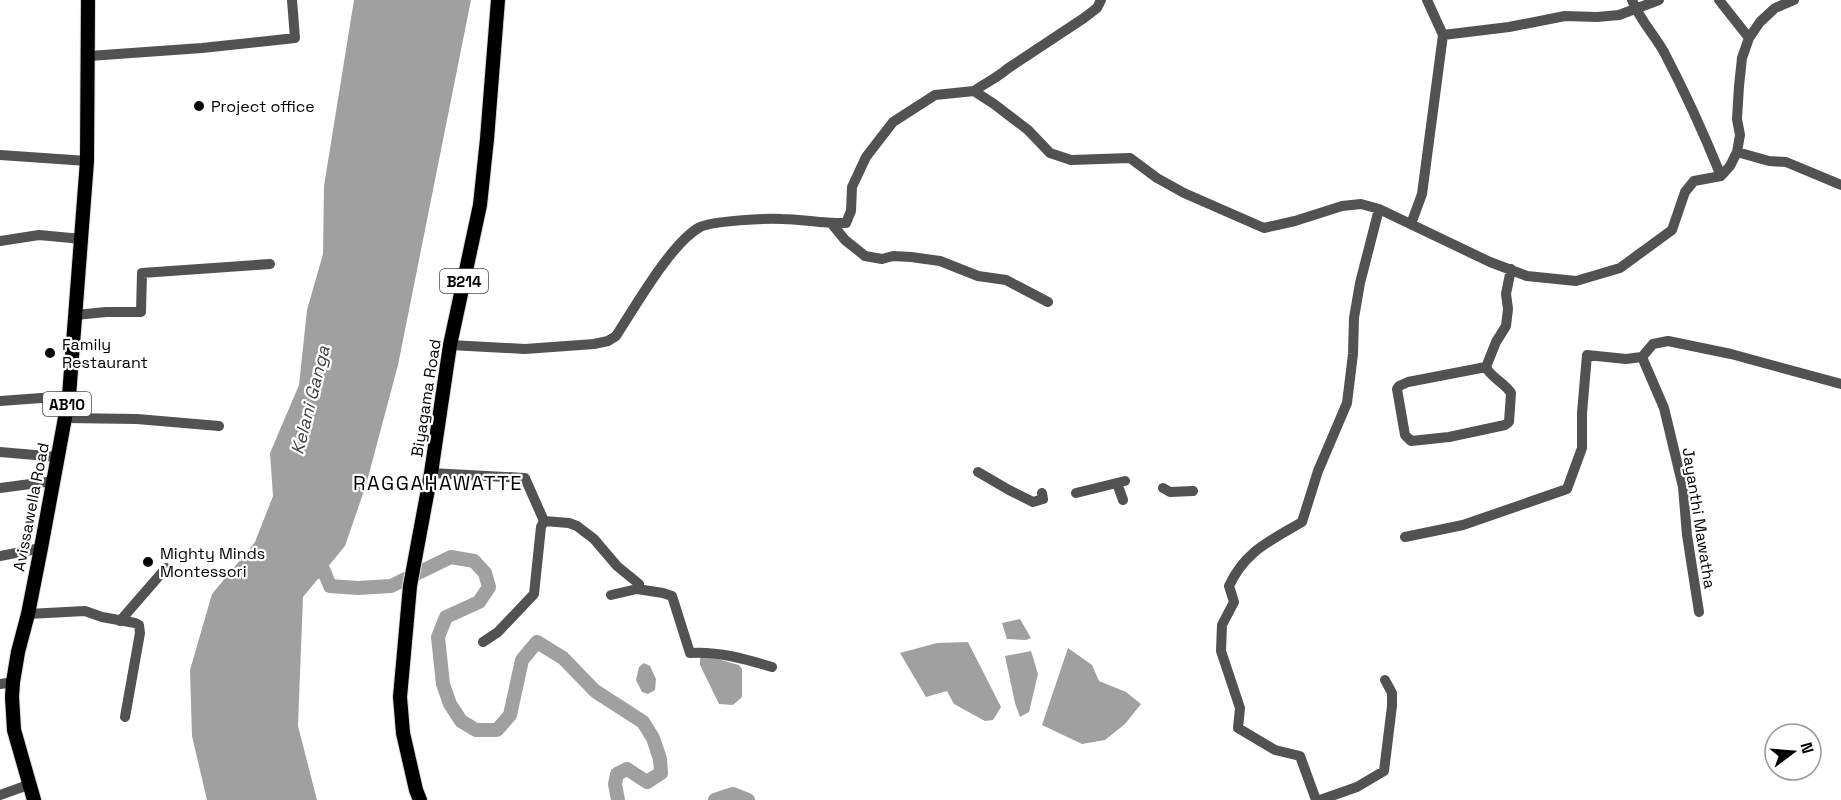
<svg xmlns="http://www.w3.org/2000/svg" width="1841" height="800" font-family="'Space Grotesk',sans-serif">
<rect width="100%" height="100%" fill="#fff"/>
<path fill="#a0a0a0" d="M354 0H471L398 365 366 485 345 546 303 597 298 726 317 800H207L192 736 190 670 212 594 255 542 273 496 270 453 299 385 307 310 323 254 324 186Z
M1020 619 1031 638 1026 640 1007 639 1002 623Z
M968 642 1001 707 993 720 985 721 954 704 947 691 926 697 900 653 937 643Z
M1068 648 1092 665 1099 681 1126 692 1141 704 1125 724 1105 740 1082 744 1042 725Z
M1031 651 1038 674 1029 712 1020 717 1015 703 1005 656Z
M702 656C715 657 726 662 739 665L742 669V697L733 705 719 704 700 665V658Z
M644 663 650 666 656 679 655 690 648 694 642 692 636 680 639 667Z"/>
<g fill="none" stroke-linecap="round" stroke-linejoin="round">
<path stroke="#a0a0a0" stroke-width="14" d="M307 573 324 571 330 586 358 588 391 586 451 557 474 561 485 573 489 587 479 602 446 617 438 637 443 684 450 704 461 721 476 730H497L510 715 522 660 537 642 563 658 595 691 643 722 653 738 660 759 661 773 647 782 627 769 617 774 615 784 618 800
M715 800 733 794 748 800"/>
<defs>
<path id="major" d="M34 800 14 730 12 697 13 682 18 652 28 614 41 548 69 396 87 161 88 0
M420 800 416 790 403 733 400 697 410 586 431 473 450 345 480 205 487 139 498 0"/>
</defs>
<use href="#major" stroke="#dbdbdb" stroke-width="16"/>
<path stroke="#525252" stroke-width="10" d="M1632 0C1639 19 1654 34 1664 52 1685 92 1704 134 1721 176
M1719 0 1749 38
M1443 35 1509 27 1565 16 1597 17 1619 15 1659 0
M89 56 202 48 295 38 292 0
M974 91C985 83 997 78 1007 69L1084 18 1097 8 1101 0
M1737 152 1769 161 1786 162 1841 185
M0 155 87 161
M832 224 845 240 865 256 882 259 893 256 911 257 940 261 978 276 1006 280 1048 302
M1411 224 1422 194 1443 35 1427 0
M0 241 39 235 82 239
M76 315 106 312H141L142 273 270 264
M450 345 525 349 594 344 608 341 616 336C635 307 671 243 700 227 713 221 765 218 782 219 803 219 824 224 846 223L851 211 852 187 866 157 893 122 935 95 974 91 994 104 1028 130 1050 153 1071 160 1130 158 1157 178 1184 193 1264 228 1295 221 1342 206 1361 204 1379 209 1490 262 1527 276 1576 281 1620 268 1672 230 1685 192 1694 181 1721 176 1730 166 1737 152 1740 135 1737 119 1739 86 1742 58 1749 38 1760 22 1775 8 1794 0
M1486 367C1491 378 1504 382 1511 393L1509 422 1505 425 1449 437 1411 441 1405 435 1397 389 1399 386 1408 382Z
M1486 367 1496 342 1506 326 1508 309 1506 294 1511 269
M0 401 69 396
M65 418 137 419 219 426
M0 452 58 457
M978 472 1009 490 1033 502 1043 499 1042 493
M431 473 525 478 544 521
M1117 483 1123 500
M0 488 53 481
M1163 488 1170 492 1193 491
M1076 493 1125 481
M544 521 569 523 577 526 594 539 617 566 639 584 637 589 611 595
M1405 537 1463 525 1567 489 1582 448V413L1587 355 1626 359 1642 357
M0 556 41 548
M637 589 663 593 672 596 690 653C718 651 745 659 772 667
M1699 612 1687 535 1683 487 1664 408 1642 357 1653 344 1668 341 1731 354 1841 384
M28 614 85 611 102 617 135 623 139 625 140 633 125 717
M120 621 166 568
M483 642 498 632 534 594 541 527 544 521
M0 684 13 682
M0 795 28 785
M1316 800 1300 756 1275 750 1238 728 1240 708 1221 651 1222 625 1234 602 1229 586C1245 551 1270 541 1302 522L1318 471 1347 403 1353 354 1354 318 1360 283 1379 209
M1320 800 1357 787 1384 771 1392 706V693L1385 680"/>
<use href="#major" stroke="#000" stroke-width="14"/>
</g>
<g fill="#000" stroke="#fff" stroke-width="2">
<circle cx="199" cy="106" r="6"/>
<circle cx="50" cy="353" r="6"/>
<circle cx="148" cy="562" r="6"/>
</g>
<g text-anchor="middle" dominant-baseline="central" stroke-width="4.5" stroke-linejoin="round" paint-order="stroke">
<g fill="#fff" stroke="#4c4c4c" stroke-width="1.5">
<rect x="440" y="269" width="48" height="24" rx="4.5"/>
<rect x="43" y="392" width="48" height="24" rx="4.5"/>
</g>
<g font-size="15" font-weight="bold" fill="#000">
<text x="464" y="281">B214</text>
<text x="67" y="404">AB10</text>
</g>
<g font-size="16" fill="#000" stroke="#fff" text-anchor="start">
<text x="211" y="106">Project office</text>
<text x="62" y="344">Family<tspan x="62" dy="18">Restaurant</tspan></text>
<text x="160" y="553">Mighty Minds<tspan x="160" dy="18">Montessori</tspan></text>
</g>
<g font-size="16" fill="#000" stroke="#fff">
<text transform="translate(426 398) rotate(-81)">Biyagama Road</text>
<text transform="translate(31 507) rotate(-79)">Avissawella Road</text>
<text transform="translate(1699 518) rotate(81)">Jayanthi Mawatha</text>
</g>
<g font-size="18" font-style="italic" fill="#414141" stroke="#fff">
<text transform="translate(310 400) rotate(-76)">Kelani Ganga</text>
</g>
<g font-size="20" letter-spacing="1.5" fill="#000" stroke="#fff">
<text x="438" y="483">RAGGAHAWATTE</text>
</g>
</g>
<g transform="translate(1793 752) rotate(74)"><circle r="28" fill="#ffffff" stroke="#999999" stroke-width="1.5"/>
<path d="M0-4.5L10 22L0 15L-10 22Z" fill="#000000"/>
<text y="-9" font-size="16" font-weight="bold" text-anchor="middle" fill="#000000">N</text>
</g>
</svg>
